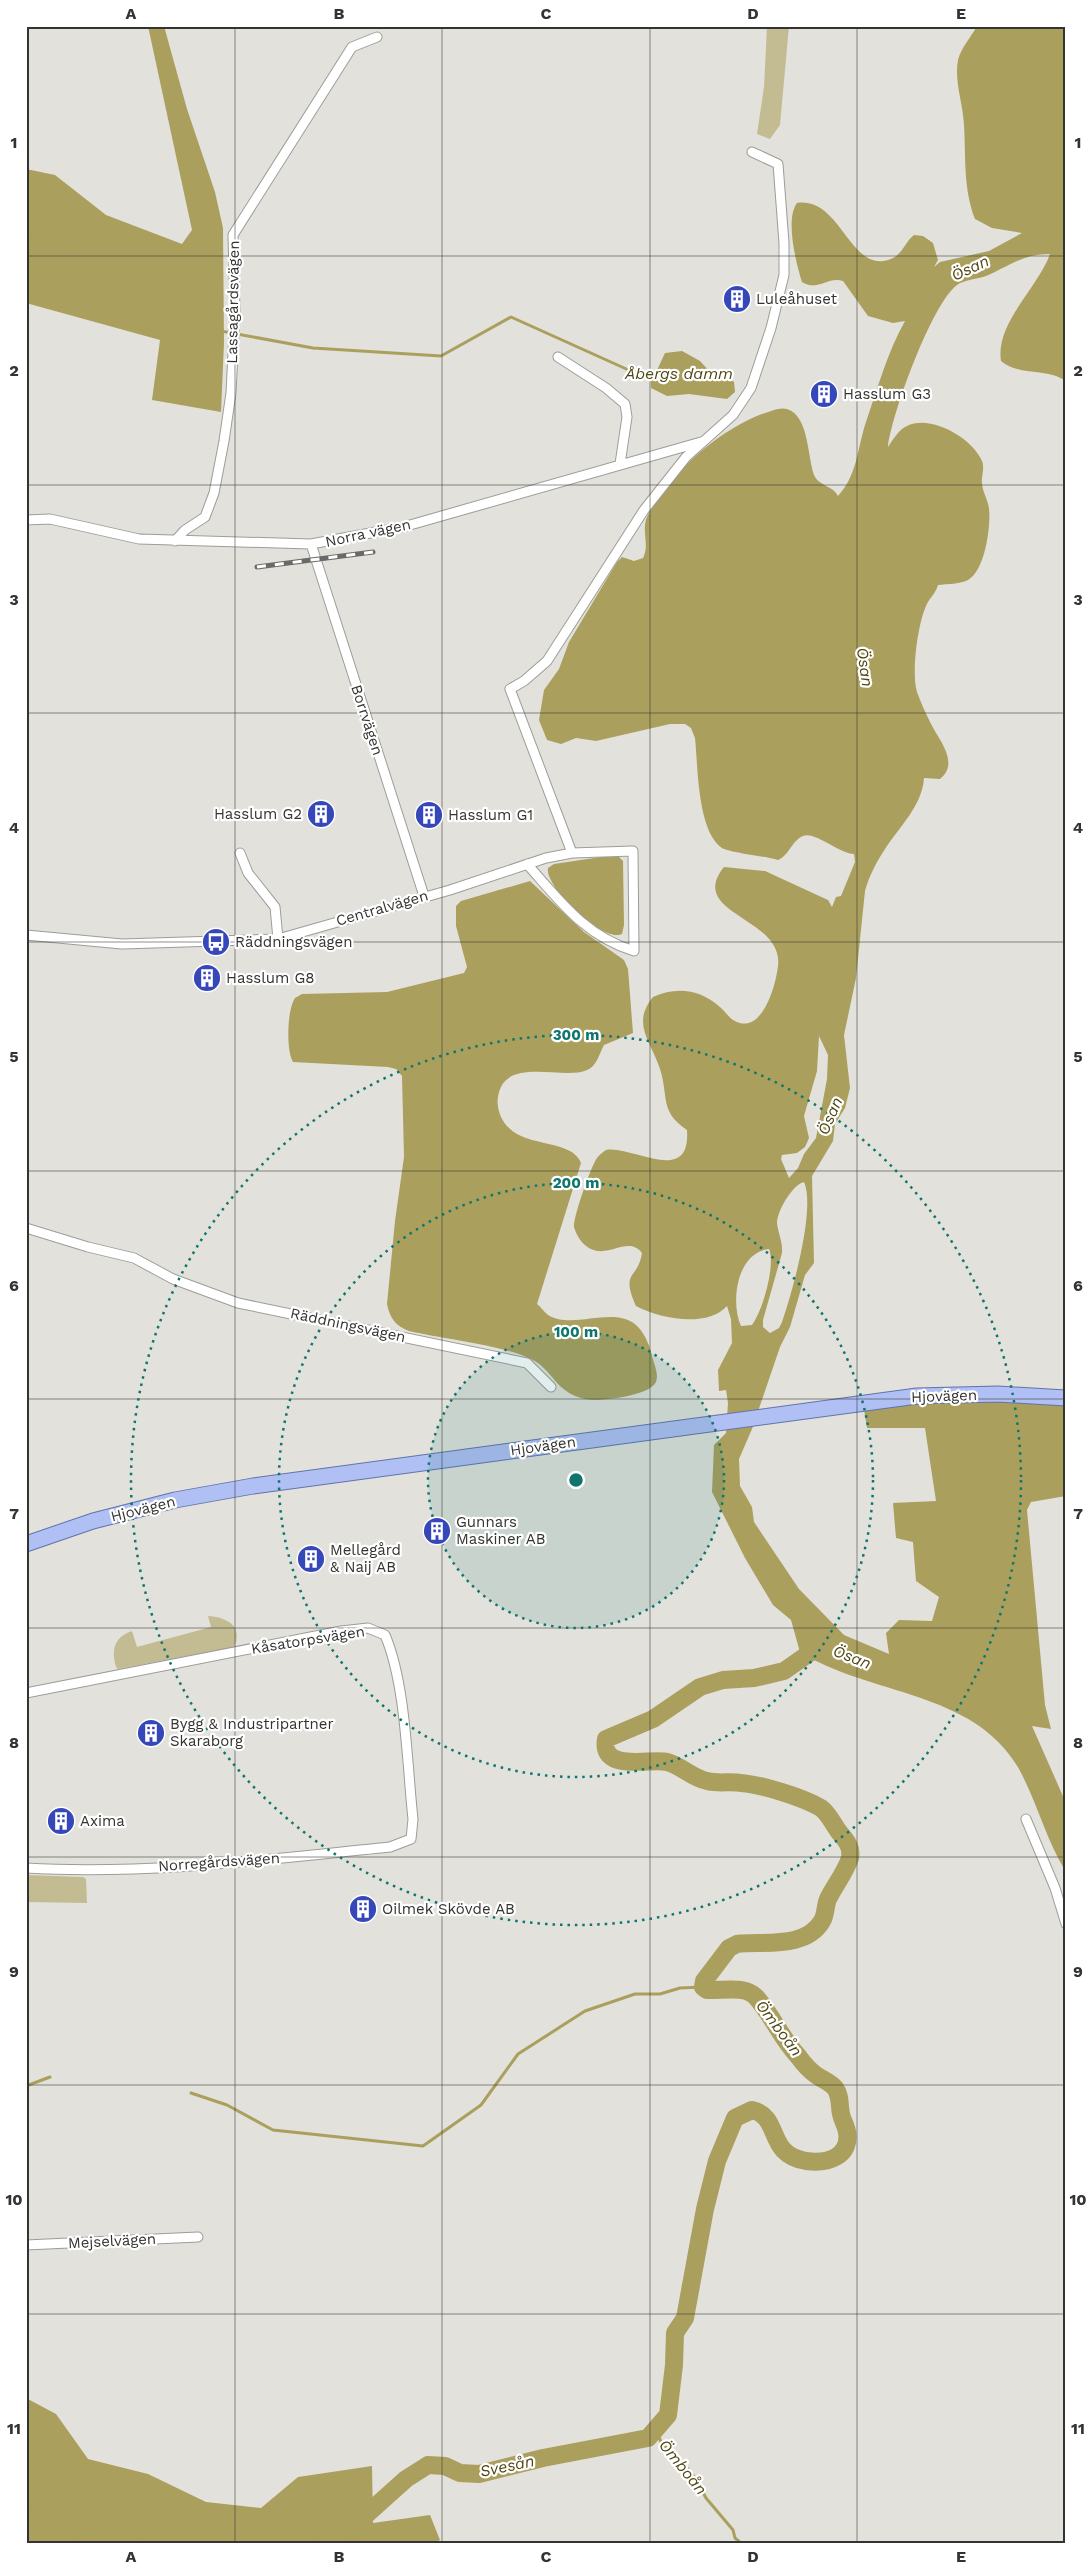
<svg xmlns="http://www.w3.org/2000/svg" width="1092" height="2570" font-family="'Work Sans',sans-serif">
<rect width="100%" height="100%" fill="#e2e1dc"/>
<path fill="#c3bc93" d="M767 26H789L780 125 770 139 757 134 764 87Z
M208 1616C226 1617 244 1626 234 1647L118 1669 116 1667C111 1650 114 1637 132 1631L137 1647 211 1627Z
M26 1875 83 1877 86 1879 87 1903 26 1902Z"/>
<path fill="#ab9f5e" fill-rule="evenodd" d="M148 26H164L187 109 215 192 223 228 224 343 221 412 152 400 160 340 26 303V169L55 175 106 215 182 244 192 230Z
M977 26H1066V381C1045 367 1021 377 1001 361 995 323 1038 288 1050 254 1022 254 1010 266 986 276 978 279 963 280 957 285 932 303 891 416 888 447 894 438 899 429 909 425 933 415 973 439 982 461 985 469 981 476 982 484 983 493 988 500 989 509 991 526 985 571 968 580 961 584 947 584 938 585 936 592 932 596 928 602 918 619 911 673 917 692 921 703 926 714 931 724 939 740 960 763 940 779L924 778C922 806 900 826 885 849 877 861 869 876 865 891L856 978 844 1035 850 1088 845 1108 835 1124 833 1141 812 1176 814 1263 805 1275 790 1327 780 1347 752 1429 739 1459 740 1486 752 1507 754 1522 799 1589 844 1635 889 1654 886 1633 899 1620 932 1621 939 1597 916 1581 913 1542 896 1538 893 1503 936 1501 925 1428H867L864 1409 937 1401 994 1400 1066 1404V1496L1031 1502 1027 1510 1045 1705 1051 1729 1032 1726 1066 1803V1872C1046 1840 1037 1802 1019 1769 974 1690 870 1696 800 1652L791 1620 773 1605 745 1558 712 1492 714 1445 726 1433 728 1403 726 1390 719 1391 718 1370 732 1343 731 1319 727 1306C707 1328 661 1319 636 1306 620 1270 638 1280 642 1253 627 1234 607 1262 586 1246 580 1241 576 1234 574 1227 573 1218 591 1166 597 1158 599 1155 603 1152 606 1150 632 1145 691 1187 687 1130 659 1111 669 1097 660 1069 651 1041 631 1024 653 997 677 986 701 990 720 1007 726 1012 729 1019 737 1022 763 1033 776 984 778 966 784 917 686 914 724 867L765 871 828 900 832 907 836 897 841 896 855 862 854 854C838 853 815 831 803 836 791 841 790 855 778 860 765 856 731 853 722 848 697 831 698 765 695 738L691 728 685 724H670L596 741 576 738 561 744 547 740 539 720 544 690 559 669 569 642 617 562 622 557 634 561 643 558C650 545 641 531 647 517 667 475 721 428 765 413 771 411 780 407 787 409 810 416 807 460 815 477 820 486 833 486 838 496 857 475 857 451 865 425 877 390 887 353 905 321L893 323 868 316 843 281C828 276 817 292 802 282 796 263 785 219 797 203 842 196 850 278 893 258 903 253 905 242 914 235L923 236 933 243 938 260 934 267 940 262 989 251 1022 233 992 228 975 219C963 188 966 157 964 125 963 103 954 81 958 60 961 48 971 37 977 26ZM819 1036 828 1055 827 1079 816 1138 804 1154 798 1168 789 1178 781 1159 782 1155 797 1153 805 1147 809 1138 804 1116 817 1071ZM804 1182C816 1209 792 1293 782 1322L779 1328 770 1333 763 1327V1320L782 1253C783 1242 778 1233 777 1223 777 1211 793 1184 804 1182ZM769 1249C776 1266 762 1312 752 1325L741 1326C730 1302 737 1252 769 1249Z
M682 351 700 361 712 374 721 371 734 382 735 392 727 399 689 394 667 396 651 388V373L658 368 665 353Z
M601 857H619L623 861 624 925 622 934C603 943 544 886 548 868L554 864Z
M530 881 584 932 624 960 628 969 633 1033 604 1045C599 1054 597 1066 587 1070 563 1081 504 1055 498 1097 496 1107 501 1121 509 1128 527 1147 573 1140 581 1163L537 1304C541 1307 544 1312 548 1315 574 1331 617 1303 639 1328 646 1336 650 1347 652 1356 654 1364 659 1374 656 1382 650 1396 599 1402 585 1399 554 1392 554 1370 531 1359 501 1345 444 1339 409 1331 396 1326 390 1319 387 1304L395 1221 404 1157 402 1076 396 1069 388 1067 293 1062C286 1050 287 1010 295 998L302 994 387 992 464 973 467 967 456 926V906L461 901Z
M26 2398 56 2414 88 2459 148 2474 206 2502 261 2508 298 2477 372 2466 373 2523 430 2515 440 2540 432 2544H26Z"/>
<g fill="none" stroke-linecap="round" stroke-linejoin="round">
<path stroke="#ab9f5e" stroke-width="3" d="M26 227 104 288 188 325 313 348 441 356 511 317 653 381
M762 419 792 435 801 456 809 462 806 470 807 478 841 501
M26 2086 50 2077
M191 2093 227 2105 273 2130 423 2146 481 2105 518 2054 585 2011 635 1994H660L680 1988 703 1987
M656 2431 662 2444 683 2463 696 2479 706 2498 733 2530 735 2538 742 2544"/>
<path stroke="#ab9f5e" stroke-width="18" d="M26 2499 52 2509 79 2524 91 2534 118 2537 134 2544
M324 2544 347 2532 406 2479 428 2465 445 2466 460 2473 479 2474 543 2458 648 2438 668 2415 674 2365 675 2333 685 2318 705 2209 717 2161 735 2118 752 2110C782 2117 765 2154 806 2161 827 2164 851 2157 847 2132 846 2125 842 2120 841 2114 839 2105 841 2096 835 2088 830 2082 823 2080 816 2075 809 2070 803 2063 798 2056 781 2038 772 2015 756 1997 745 1985 722 1991 707 1990L703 1987 704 1981 729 1948 737 1944C763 1941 806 1949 822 1921 826 1915 825 1906 828 1899 835 1885 845 1873 850 1858 852 1847 846 1840 839 1832 833 1824 829 1814 821 1808 802 1797 763 1785 741 1783 730 1781 719 1784 707 1781 692 1778 682 1766 667 1762 651 1758 600 1773 606 1739L653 1719 700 1687 723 1680 754 1678 784 1671 821 1645"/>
<defs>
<path id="minor" d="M558 357 606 388 625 404 627 417 620 464
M26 520 50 519 139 539 311 544 403 527 701 442
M175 541 185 530 205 517 214 493 224 441 231 393 235 312 233 235 352 47 377 37
M311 544 424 896
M240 853 248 873 275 907 278 939
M572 853 510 689 524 681 547 661 644 510 686 457 733 415 751 388 771 328 784 275V243L778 164 752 152
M26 935 122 944 278 939 450 890 546 858 572 853 633 851 634 951C585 936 560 901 527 864
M26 1228 88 1247 134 1258 173 1279 238 1303 527 1363 551 1387
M26 1693 341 1631 368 1628 385 1635C406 1684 407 1765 413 1819L411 1839 390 1847C270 1859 147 1875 26 1868
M1026 1819 1055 1888 1066 1924
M26 2245 198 2237"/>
<path id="primary" d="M26 1544 93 1521 175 1500 253 1486 917 1396 998 1394 1066 1398"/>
</defs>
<use href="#minor" stroke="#9d9d98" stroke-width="11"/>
<use href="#primary" stroke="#6273ab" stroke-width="17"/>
<use href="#minor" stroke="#fff" stroke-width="9"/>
<use href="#primary" stroke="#b0bff4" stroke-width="15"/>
<defs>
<path id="rail" d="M257 567 373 552"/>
</defs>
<use href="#rail" stroke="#6a6a67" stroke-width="5"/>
<use href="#rail" stroke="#fff" stroke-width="3" stroke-dasharray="9" stroke-linecap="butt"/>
</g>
<path fill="none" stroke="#333331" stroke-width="1" stroke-opacity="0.55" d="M235 26V2544M442 26V2544M650 26V2544M857 26V2544M26 256H1066M26 485H1066M26 713H1066M26 942H1066M26 1171H1066M26 1399H1066M26 1628H1066M26 1857H1066M26 2085H1066M26 2314H1066"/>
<circle cx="576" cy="1480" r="148" fill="#0f766e" fill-opacity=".12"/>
<g fill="none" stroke="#0f766e" stroke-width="2.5" stroke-dasharray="2.5 5">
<circle cx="576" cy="1480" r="148"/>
<circle cx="576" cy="1480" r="297"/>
<circle cx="576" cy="1480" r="445"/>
</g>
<defs>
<symbol id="building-disc" viewBox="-11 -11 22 22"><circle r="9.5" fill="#3647ba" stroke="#fff"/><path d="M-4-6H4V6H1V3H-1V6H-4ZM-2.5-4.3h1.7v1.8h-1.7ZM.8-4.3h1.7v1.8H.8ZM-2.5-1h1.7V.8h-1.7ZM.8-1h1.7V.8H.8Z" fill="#fff"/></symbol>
<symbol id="bus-disc" viewBox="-11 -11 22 22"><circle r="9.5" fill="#3647ba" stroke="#fff"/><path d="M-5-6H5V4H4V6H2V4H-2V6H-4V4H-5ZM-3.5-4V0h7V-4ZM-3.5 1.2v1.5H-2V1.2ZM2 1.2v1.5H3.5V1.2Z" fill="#fff"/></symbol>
</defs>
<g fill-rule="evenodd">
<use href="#building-disc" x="721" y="283" width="32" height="32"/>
<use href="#building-disc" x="808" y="378" width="32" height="32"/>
<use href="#building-disc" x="305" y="798" width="32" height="32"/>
<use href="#building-disc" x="413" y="799" width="32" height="32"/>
<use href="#bus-disc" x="200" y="926" width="32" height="32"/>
<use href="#building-disc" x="191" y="962" width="32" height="32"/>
<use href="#building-disc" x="421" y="1515" width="32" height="32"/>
<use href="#building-disc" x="295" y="1543" width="32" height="32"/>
<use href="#building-disc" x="135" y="1717" width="32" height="32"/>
<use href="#building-disc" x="45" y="1805" width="32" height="32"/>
<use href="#building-disc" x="347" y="1893" width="32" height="32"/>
</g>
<g text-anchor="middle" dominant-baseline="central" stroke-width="4.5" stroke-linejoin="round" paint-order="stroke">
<g font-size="15" fill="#333331" stroke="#fff" text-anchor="start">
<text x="756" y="299">Luleåhuset</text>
<text x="843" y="394">Hasslum G3</text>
<text x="302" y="814" text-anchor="end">Hasslum G2</text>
<text x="448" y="815">Hasslum G1</text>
<text x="235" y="942">Räddningsvägen</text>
<text x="226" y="978">Hasslum G8</text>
<text x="456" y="1522">Gunnars<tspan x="456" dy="17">Maskiner AB</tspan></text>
<text x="330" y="1550">Mellegård<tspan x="330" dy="17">&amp; Naij AB</tspan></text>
<text x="170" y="1724">Bygg &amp; Industripartner<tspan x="170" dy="17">Skaraborg</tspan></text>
<text x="80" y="1821">Axima</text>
<text x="382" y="1909">Oilmek Skövde AB</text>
</g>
<g font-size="15" fill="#333331" stroke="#fff">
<text transform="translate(233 302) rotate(-89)">Lassagårdsvägen</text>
<text transform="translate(368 533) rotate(-12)">Norra vägen</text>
<text transform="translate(367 720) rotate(72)">Borrvägen</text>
<text transform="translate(382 908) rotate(-16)">Centralvägen</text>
<text transform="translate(348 1325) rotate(12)">Räddningsvägen</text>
<text transform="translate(944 1396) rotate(-2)">Hjovägen</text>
<text transform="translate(543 1446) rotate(-8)">Hjovägen</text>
<text transform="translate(143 1509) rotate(-14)">Hjovägen</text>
<text transform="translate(308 1640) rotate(-9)">Kåsatorpsvägen</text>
<text transform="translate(219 1862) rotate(-4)">Norregårdsvägen</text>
<text transform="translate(112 2241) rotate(-3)">Mejselvägen</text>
</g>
<g font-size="16" font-style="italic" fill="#4f4612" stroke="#fff">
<text transform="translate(970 268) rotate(-25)">Ösan</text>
<text x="679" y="373">Åbergs damm</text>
<text transform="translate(865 667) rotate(82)">Ösan</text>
<text transform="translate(830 1116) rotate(-67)">Ösan</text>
<text transform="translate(852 1657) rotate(21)">Ösan</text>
<text transform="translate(779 2028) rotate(53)">Ömboån</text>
<text transform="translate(507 2466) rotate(-12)">Svesån</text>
<text transform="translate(683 2467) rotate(51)">Ömboån</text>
</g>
</g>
<circle cx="576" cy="1480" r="8" fill="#0f766e" stroke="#fff" stroke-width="2.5"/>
<g font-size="15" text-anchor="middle" font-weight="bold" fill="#0f766e" stroke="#fff" stroke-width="4.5" stroke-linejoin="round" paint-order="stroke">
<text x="576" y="1040">300 m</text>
<text x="576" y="1188">200 m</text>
<text x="576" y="1337">100 m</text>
</g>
<rect width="1092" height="2570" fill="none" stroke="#ffffff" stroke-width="55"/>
<rect x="28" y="28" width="1036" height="2514" fill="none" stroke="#333331" stroke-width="2"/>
<g font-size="16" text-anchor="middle" font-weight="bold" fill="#333331">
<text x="131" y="19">A</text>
<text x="339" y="19">B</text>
<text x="546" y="19">C</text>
<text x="753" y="19">D</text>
<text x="961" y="19">E</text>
<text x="14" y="148">1</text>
<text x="1078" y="148">1</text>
<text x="14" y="376">2</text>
<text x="1078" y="376">2</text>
<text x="14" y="605">3</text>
<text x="1078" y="605">3</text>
<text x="14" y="833">4</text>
<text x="1078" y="833">4</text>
<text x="14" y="1062">5</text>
<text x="1078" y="1062">5</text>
<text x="14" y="1291">6</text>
<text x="1078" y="1291">6</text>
<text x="14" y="1519">7</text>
<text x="1078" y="1519">7</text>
<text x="14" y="1748">8</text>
<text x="1078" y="1748">8</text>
<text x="14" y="1977">9</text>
<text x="1078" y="1977">9</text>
<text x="14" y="2205">10</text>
<text x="1078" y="2205">10</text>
<text x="14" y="2434">11</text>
<text x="1078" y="2434">11</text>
<text x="131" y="2562">A</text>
<text x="339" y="2562">B</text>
<text x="546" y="2562">C</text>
<text x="753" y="2562">D</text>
<text x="961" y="2562">E</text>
</g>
</svg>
